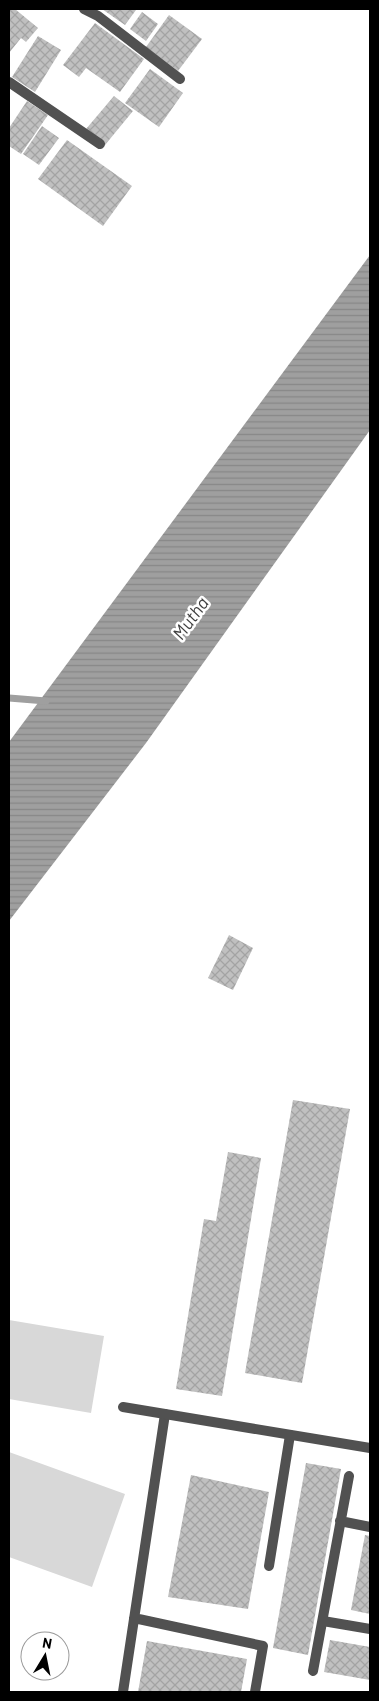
<svg xmlns="http://www.w3.org/2000/svg" width="379" height="1701" font-family="Barlow,sans-serif">
<defs>
<pattern id="water-rules" width="6" height="5" patternUnits="userSpaceOnUse" patternTransform="scale(1.25)"><rect width="6" height="5" fill="#9f9f9f"/><path d="M0 2.5h6" fill="none" stroke="#878787"/></pattern>
<pattern id="building-cross-hatch" width="8" height="8" patternUnits="userSpaceOnUse" patternTransform="scale(1.25)"><rect width="8" height="8" fill="#c0c0c0"/><path d="M0 0l8 8M0 8l8-8" fill="none" stroke="#a3a3a3"/></pattern>
</defs>
<rect width="100%" height="100%" fill="#fff"/>
<path fill="#d8d8d8" d="M9 1320 104 1336 91 1413 9 1399Z
M9 1452 125 1494 92 1587 9 1557Z"/>
<path fill="url(#water-rules)" d="M370 255V430L146 743 9 921V742Z"/>
<g fill="none" stroke-linecap="round" stroke-linejoin="round">
<path stroke="#9f9f9f" stroke-width="7" d="M9 698 46 701"/>
</g>
<path fill="url(#building-cross-hatch)" d="M9 9H15L38 28 26 42 21 38 9 53Z
M102 9H134L136 10 125 25Z
M142 12 158 24 146 41 130 29Z
M169 15 202 39 178 71 146 47Z
M95 23 144 59 120 92 86 68 79 77 63 65Z
M38 36 61 50 35 92 12 77Z
M150 69 183 93 159 127 125 103Z
M114 96 133 111 105 145 86 129Z
M27 101 48 115 21 154 9 146V128Z
M42 126 59 138 39 165 23 154Z
M67 140 132 186 103 226 38 179Z
M229 935 253 948 233 990 208 978Z
M293 1100 350 1109 302 1383 245 1373Z
M228 1152 261 1158 222 1396 176 1389 204 1219 216 1221Z
M306 1463 341 1469 308 1655 273 1648Z
M191 1475 269 1492 248 1609 168 1597Z
M365 1535 370 1536V1614L351 1610Z
M330 1640 370 1647V1680L324 1672Z
M147 1641 247 1659 241 1692H138Z"/>
<g fill="none" stroke-linecap="round" stroke-linejoin="round">
<path stroke="#515151" stroke-width="10" d="M269 1566 290 1435
M134 1618 263 1646 255 1692
M123 1692 165 1414"/>
<path stroke="#515151" stroke-width="10" d="M84 9 98 16 180 79
M9 82 100 144
M123 1407 370 1448
M340 1521 370 1527
M323 1621 370 1629
M313 1671 349 1476"/>
</g>
<g text-anchor="middle" dominant-baseline="central" stroke-width="5" stroke-linejoin="round" paint-order="stroke">
<g font-size="18" font-style="italic" fill="#404040" stroke="#fff">
<text transform="translate(190 618) rotate(-54)">Mutha</text>
</g>
</g>
<rect width="379" height="1701" fill="none" stroke="#000000" stroke-width="20"/>
<g transform="translate(45 1656) rotate(10)"><circle r="24" fill="#ffffff" stroke="#999999"/>
<path d="M0-4L9 19L0 12L-9 19Z" fill="#000000"/>
<text y="-8" font-size="14" font-weight="bold" text-anchor="middle" fill="#000000">N</text>
</g>
</svg>
